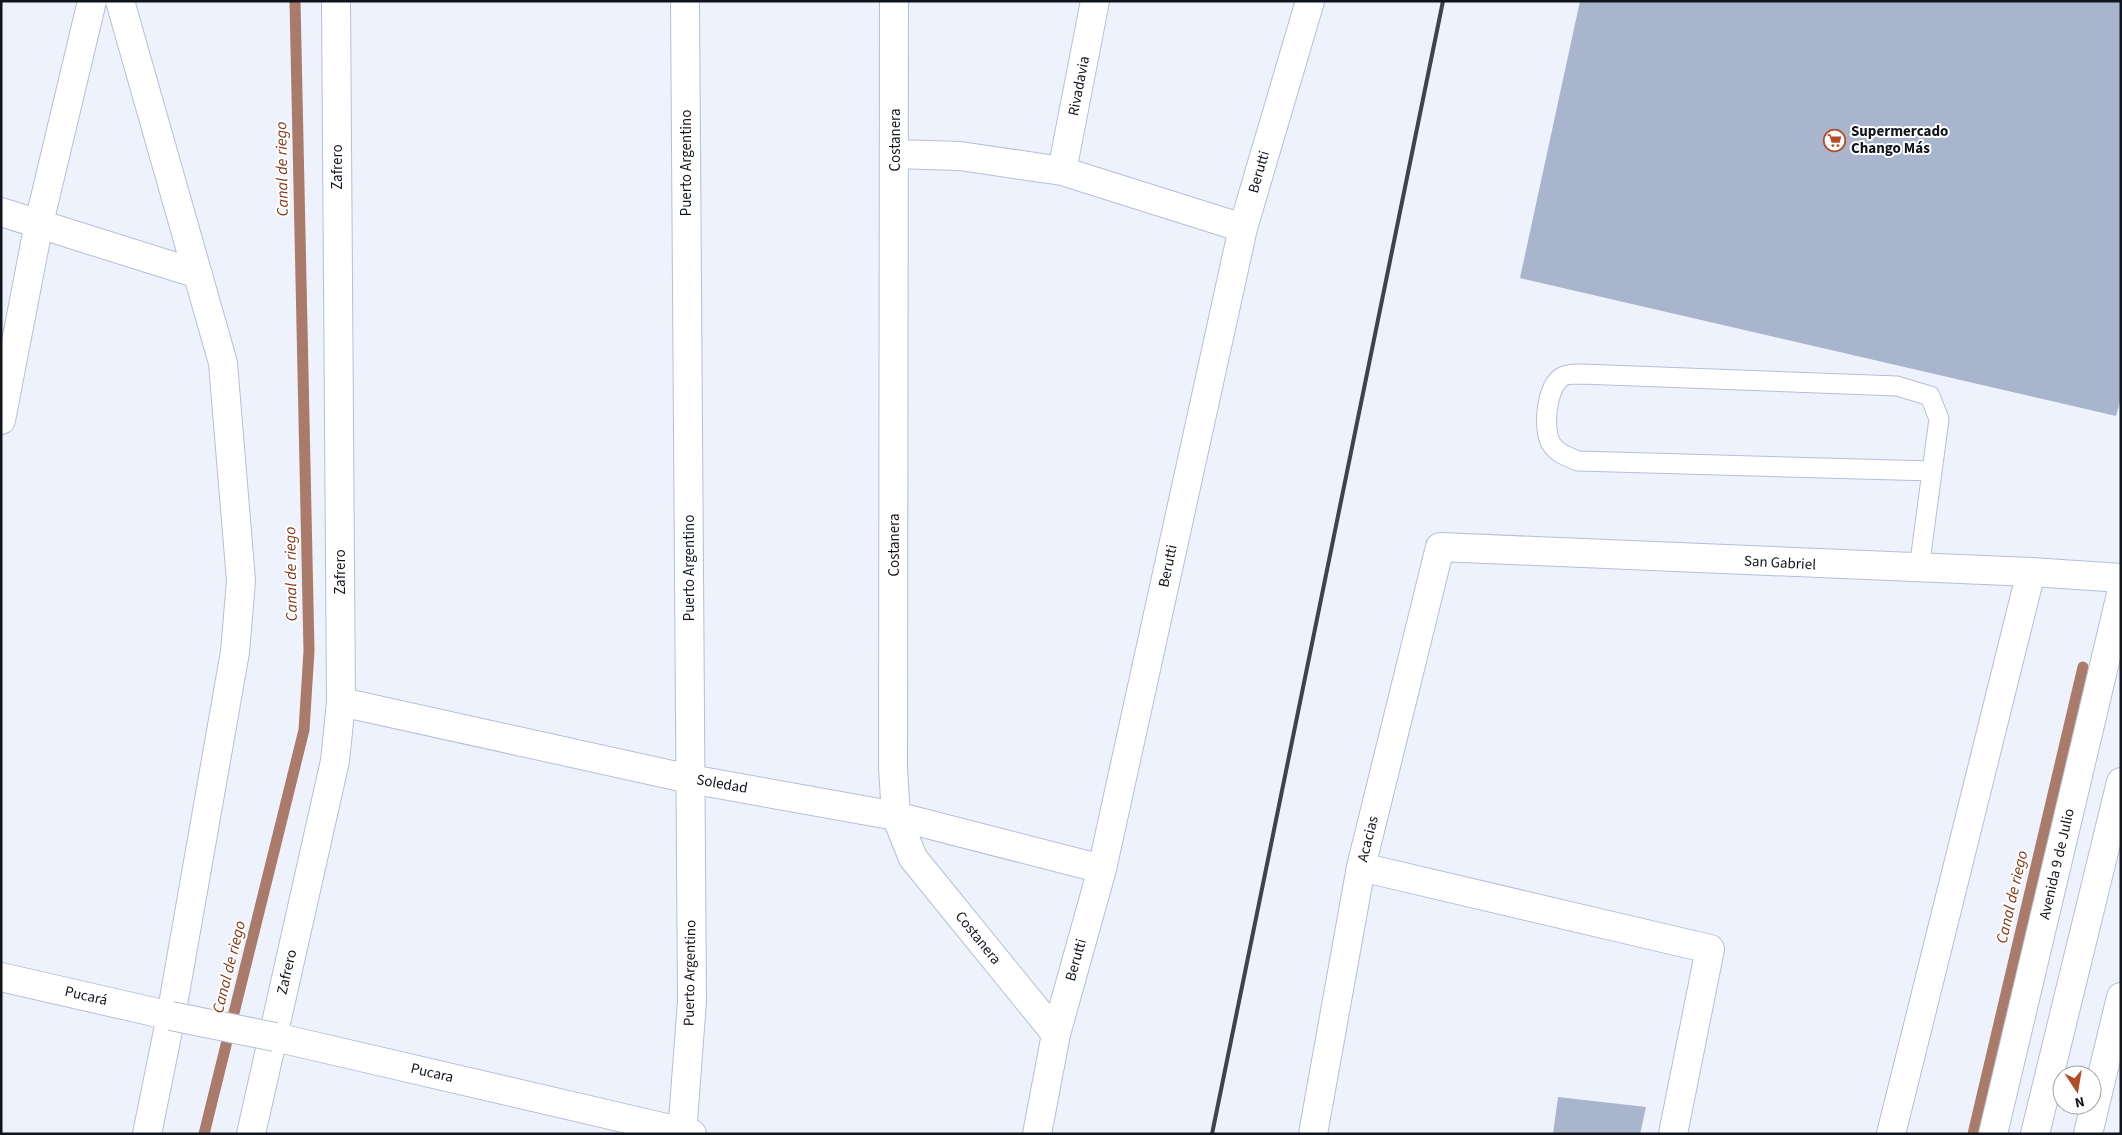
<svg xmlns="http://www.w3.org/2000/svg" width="2122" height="1135" font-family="'Source Sans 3',sans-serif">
<rect width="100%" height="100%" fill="#edf2fc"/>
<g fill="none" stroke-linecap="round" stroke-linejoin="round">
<path stroke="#aa7a6a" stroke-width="11" d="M204 1134 304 730 309 651 295 1
M1973 1134 2083 667"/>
</g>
<path fill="#a9b5cc" d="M1580 1H2121V397L2116 416 1520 278Z
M1558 1097 1646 1107 1640 1134H1553Z"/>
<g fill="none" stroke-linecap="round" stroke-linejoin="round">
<defs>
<path id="lane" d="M1919 569 1939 419 1930 396 1897 386 1581 374C1575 374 1566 374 1562 377 1546 387 1542 431 1552 445 1558 454 1569 457 1578 461L1932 471"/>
<path id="street" d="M120 1 223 363 241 581 235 652 171 1016 147 1134
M894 1 893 767 896 816 913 858 1056 1034
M896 154 960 156 1062 171 1243 228
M1062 171 1095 1
M1 212 198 274
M1 420 39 223 92 1
M341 702 690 779 896 816 1102 869
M1361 867 1710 949 1673 1134
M1 977 171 1016
M275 1037 692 1134
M251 1134 335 761 341 702 336 1
M682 1134 692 1001 685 1
M1037 1134 1056 1034 1102 869 1243 228 1310 1
M1313 1134 1361 867 1440 547 2031 572 2121 578
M1891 1134 2031 572
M2088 1134 2121 997"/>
<path id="secondary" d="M1993 1134 2121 594
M2035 1134 2121 782"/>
</defs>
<use href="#lane" stroke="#b4c0d7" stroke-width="21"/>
<use href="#street" stroke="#b4c0d7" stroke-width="30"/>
<use href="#secondary" stroke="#b4c0d7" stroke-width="30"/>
<use href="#lane" stroke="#fff" stroke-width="19"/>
<use href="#street" stroke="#fff" stroke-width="28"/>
<use href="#secondary" stroke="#fff" stroke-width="28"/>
<path stroke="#3f434c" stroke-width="4" d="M1212 1134 1443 1"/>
<defs>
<path id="street-bridge" d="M171 1016 275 1037"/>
</defs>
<use href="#street-bridge" stroke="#b4c0d7" stroke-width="30" stroke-linecap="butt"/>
<use href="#street-bridge" stroke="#fff" stroke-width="28"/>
</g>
<defs>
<symbol id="supermarket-ring" viewBox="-11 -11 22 22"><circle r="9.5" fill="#fff" stroke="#b44d25" stroke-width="1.5"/><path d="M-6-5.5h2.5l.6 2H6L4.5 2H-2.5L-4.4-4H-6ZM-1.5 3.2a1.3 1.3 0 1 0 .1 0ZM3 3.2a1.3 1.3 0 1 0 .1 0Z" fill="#b44d25"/></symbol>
</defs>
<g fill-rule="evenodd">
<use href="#supermarket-ring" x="1822" y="128" width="25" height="25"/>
</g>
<g text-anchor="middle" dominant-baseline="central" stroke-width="4" stroke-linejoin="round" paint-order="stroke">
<g font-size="15" fill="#10141c" stroke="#fff">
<text transform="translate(1079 86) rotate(-79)">Rivadavia</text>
<text transform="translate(895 140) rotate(-90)">Costanera</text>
<text transform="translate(686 163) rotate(-90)">Puerto Argentino</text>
<text transform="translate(337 167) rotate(-90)">Zafrero</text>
<text transform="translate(1259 172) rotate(-74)">Berutti</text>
<text transform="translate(894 545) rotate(-90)">Costanera</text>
<text transform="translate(1780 563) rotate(3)">San Gabriel</text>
<text transform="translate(1168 566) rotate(-78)">Berutti</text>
<text transform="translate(689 568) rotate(-90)">Puerto Argentino</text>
<text transform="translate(340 572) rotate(-90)">Zafrero</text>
<text transform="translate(722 784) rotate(10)">Soledad</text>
<text transform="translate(1368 839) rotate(-76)">Acacias</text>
<text transform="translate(2057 864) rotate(-77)">Avenida 9 de Julio</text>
<text transform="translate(978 938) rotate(51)">Costanera</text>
<text transform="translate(1076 960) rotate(-74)">Berutti</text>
<text transform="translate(287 972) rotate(-77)">Zafrero</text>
<text transform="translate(690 973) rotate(-89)">Puerto Argentino</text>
<text transform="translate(86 996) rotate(13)">Pucará</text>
<text transform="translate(432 1073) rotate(13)">Pucara</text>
</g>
<g font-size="15" font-weight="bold" fill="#10141c" stroke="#fff" text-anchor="start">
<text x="1851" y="131">Supermercado<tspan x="1851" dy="17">Chango Más</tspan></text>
</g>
<g font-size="16" font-style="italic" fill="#883514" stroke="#fff">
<text transform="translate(282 169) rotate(-91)">Canal de riego</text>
<text transform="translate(291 574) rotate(-91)">Canal de riego</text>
<text transform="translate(2012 897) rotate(-77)">Canal de riego</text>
<text transform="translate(229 967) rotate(-76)">Canal de riego</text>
</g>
</g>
<rect width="2122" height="1135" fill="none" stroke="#10141c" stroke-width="5"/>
<g transform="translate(2077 1090) rotate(168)"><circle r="24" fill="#ffffff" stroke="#9fa1a4"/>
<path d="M0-4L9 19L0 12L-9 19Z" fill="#b44d25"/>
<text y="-8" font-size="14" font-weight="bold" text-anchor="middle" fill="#10141c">N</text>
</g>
</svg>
